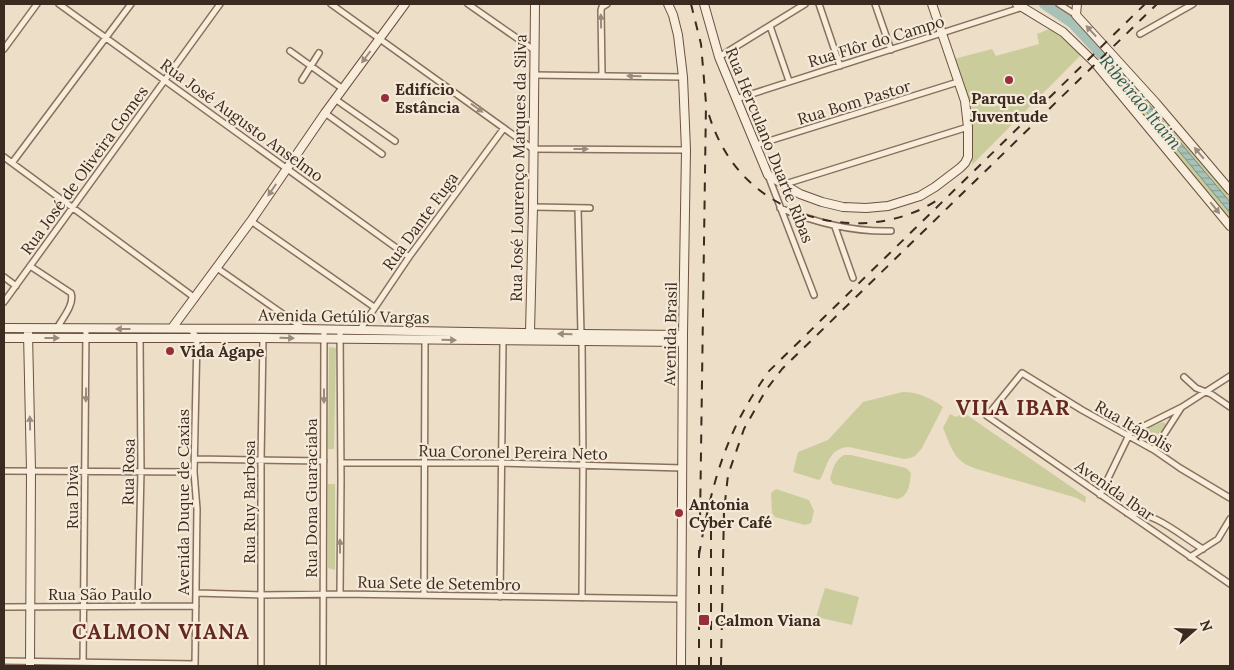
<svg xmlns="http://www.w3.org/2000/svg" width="1234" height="670" font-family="Lora,serif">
<defs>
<pattern id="park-tufts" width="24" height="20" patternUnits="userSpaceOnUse" patternTransform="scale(1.25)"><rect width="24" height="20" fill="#cbcc9b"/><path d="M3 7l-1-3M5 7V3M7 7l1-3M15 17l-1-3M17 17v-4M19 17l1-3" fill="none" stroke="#afaf85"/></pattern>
<pattern id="water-rules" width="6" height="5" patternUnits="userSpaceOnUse" patternTransform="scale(1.25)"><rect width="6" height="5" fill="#a9c2b7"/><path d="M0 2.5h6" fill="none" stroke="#8b9e94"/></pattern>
</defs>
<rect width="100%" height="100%" fill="#eddec8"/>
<path fill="#cbcc9b" d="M1052 28 1064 38 1081 55 972 165 973 114 954 59 992 49 996 56 1039 44 1037 34Z
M1131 83 1152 104 1230 197V202L1146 104Z
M1137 106 1145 110 1230 213V219Z
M329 347 336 348 334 449H328Z
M903 392C918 392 931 398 943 407L922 448 915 456 910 458 904 459 849 447C830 448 828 463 821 478L819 480 793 472 798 452 828 440 863 402Z
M964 413 1086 497 1085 503 1077 498 977 469C954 462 952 449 943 428L950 414 956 417Z
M844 455H851L906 468 911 473C910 483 909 497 897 499L833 484 830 479C833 469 834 461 844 455Z
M328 484H335V570L328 568Z
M776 489 809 500 814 511 811 523 805 525 775 517 772 513 771 493Z
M825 588 859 597 852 625 816 617Z"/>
<path fill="url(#park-tufts)" d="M1163 422 1165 423 1166 426 1155 442H1151L1136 433Z"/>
<path fill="url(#water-rules)" stroke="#6f9084" d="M1109 57 1230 202V213L1145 110 1137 106 1103 63Z"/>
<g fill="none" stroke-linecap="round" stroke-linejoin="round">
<path stroke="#a9c2b7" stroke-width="10" d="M1044 4 1072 23 1115 69"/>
<defs>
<path id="street" d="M59 4 409 257
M331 4 533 149 686 150
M468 4 534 50
M819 4 840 66
M875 4 891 50
M1059 4 1076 15
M770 26 789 81
M1140 34 1193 4
M4 49 37 4
M290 51 343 89
M719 57 805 4
M533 75 683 77
M602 75 601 10 602 7 607 4
M302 80 319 53
M335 99 395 141
M736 99 1023 7
M325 113 382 154
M756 145 958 82
M4 157 195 298
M12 163 131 4
M768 175 814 295
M782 185 968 127
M533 207 590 208
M578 208 581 334
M780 208C816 223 852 232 891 231
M251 221 374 307
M835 227 853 278
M30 266 71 293C75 304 62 319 57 328
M217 268 303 328
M4 277 16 286
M4 302 220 4
M190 328 197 338 194 472 197 509 195 666
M340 329 341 480 340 594
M359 331 409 257 504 128
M1184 377 1196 388 1211 394 1230 407
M1154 450 1181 408
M195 459 324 461
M341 463H501L683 468
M4 471 194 472
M1100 495 1129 435 1132 432 1182 407 1230 376
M1230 498 1180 468 1154 450 1082 410 1022 373 987 416 1230 584
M1127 513C1153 510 1181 536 1203 549
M1190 557 1218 539 1230 519
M196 593 261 595 340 594 682 599
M424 595 425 340
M500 597 503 341
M582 598 583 465 582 342
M138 606 141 471 140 338
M4 607 196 606
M4 661 195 664
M83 666 86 329
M261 666V461L263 338
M323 666 324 330"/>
<path id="secondary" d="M668 4 673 15 678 35 683 77 686 150 683 335 681 666
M704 4 719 57 768 175 800 194 822 202 843 207 866 208 888 206 920 196 935 187 960 168 965 163 968 157V127L965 101 932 4
M1017 4 1063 32 1095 63 1230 226
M1077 4 1076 15 1156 103 1230 190
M4 328 303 329 581 334 683 335
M172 328 251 221 325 113 405 4
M28 333 31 471 30 666
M530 333 533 207 535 4
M4 338H263L683 342"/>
</defs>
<use href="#street" stroke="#89705d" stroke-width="8"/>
<use href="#secondary" stroke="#6b5140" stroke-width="10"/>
<use href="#street" stroke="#f8ecdb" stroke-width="5"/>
<use href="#secondary" stroke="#f8ecdb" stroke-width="8"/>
<path stroke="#3a2a20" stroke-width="2" stroke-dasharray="9 9" stroke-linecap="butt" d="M691 4 701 44 706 103 700 522
M1049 98 1145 4
M709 115C717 141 731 165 751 183 801 228 879 237 936 201
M699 555C708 503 720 451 747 405 753 394 761 383 768 372L1020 126
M699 666V550
M711 666V526L712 517
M721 666 724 511 728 475 744 429 766 390 782 369 1157 4"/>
</g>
<defs><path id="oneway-solid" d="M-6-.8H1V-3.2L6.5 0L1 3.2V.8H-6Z" transform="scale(1.25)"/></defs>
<g fill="#998b7e">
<use href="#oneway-solid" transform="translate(601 21) rotate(-91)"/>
<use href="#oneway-solid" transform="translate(1091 31) rotate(-133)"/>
<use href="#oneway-solid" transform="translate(366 57) rotate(127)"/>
<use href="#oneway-solid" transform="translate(634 76) rotate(-179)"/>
<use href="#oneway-solid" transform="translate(477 108) rotate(36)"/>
<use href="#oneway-solid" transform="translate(581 149)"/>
<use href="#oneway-solid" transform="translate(1199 153) rotate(-130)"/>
<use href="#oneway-solid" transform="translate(272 190) rotate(124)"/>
<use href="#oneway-solid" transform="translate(1215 208) rotate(51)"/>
<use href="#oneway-solid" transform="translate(123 329) rotate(-180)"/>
<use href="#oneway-solid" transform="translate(565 334) rotate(-178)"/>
<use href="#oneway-solid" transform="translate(52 338)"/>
<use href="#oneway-solid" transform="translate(287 338) rotate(2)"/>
<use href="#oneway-solid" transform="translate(449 340) rotate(1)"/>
<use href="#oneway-solid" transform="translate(86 395) rotate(91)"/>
<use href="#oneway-solid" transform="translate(324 396) rotate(90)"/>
<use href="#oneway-solid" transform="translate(30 423) rotate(-91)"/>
<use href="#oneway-solid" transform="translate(340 546) rotate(-90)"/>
</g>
<g fill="#972f3b" stroke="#f5e9d7" stroke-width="2">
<circle cx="1009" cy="80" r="5"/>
<circle cx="385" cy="98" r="5"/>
<circle cx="170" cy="351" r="5"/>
<circle cx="679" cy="513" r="5"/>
<rect x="698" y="614" width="12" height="12" rx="2.5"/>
</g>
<g text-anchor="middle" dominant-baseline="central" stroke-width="4.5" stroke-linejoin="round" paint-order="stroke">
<g font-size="16" fill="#3a2a20" stroke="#f5e9d7">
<text transform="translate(876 41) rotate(-17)">Rua Flôr do Campo</text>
<text transform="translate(854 102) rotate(-17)">Rua Bom Pastor</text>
<text transform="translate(242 120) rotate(36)">Rua José Augusto Anselmo</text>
<text transform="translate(770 145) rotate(68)">Rua Herculano Duarte Ribas</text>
<text transform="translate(518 168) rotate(-89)">Rua José Lourenço Marques da Silva</text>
<text transform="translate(84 170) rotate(-54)">Rua José de Oliveira Gomes</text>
<text transform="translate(420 221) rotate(-54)">Rua Dante Fuga</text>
<text transform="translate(344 316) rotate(1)">Avenida Getúlio Vargas</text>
<text transform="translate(670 334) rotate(-89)">Avenida Brasil</text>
<text transform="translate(1134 426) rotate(30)">Rua Itápolis</text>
<text transform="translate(513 452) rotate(1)">Rua Coronel Pereira Neto</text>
<text transform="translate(128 472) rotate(-89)">Rua Rosa</text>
<text transform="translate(1115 490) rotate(35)">Avenida Ibar</text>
<text transform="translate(72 497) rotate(-90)">Rua Diva</text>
<text transform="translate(311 498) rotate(-90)">Rua Dona Guaraciaba</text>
<text transform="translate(183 502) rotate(-90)">Avenida Duque de Caxias</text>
<text transform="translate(249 502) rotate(-90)">Rua Ruy Barbosa</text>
<text transform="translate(439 583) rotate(1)">Rua Sete de Setembro</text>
<text x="100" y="594">Rua São Paulo</text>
</g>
<g font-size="16" font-weight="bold" fill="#3a2a20" stroke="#f5e9d7" text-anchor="start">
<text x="395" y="89">Edifício<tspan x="395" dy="18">Estância</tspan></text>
<text x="1009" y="98" text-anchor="middle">Parque da<tspan x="1009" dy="18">Juventude</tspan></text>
<text x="180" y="351">Vida Ágape</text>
<text x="689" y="504">Antonia<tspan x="689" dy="18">Cyber Café</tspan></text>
<text x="715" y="620">Calmon Viana</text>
</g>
<g font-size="18" font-style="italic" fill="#305952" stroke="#f5e9d7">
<text transform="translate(1141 102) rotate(50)">Ribeirão Itaim</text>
</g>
<g font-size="21" font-weight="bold" letter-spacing="1" fill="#652821" stroke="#f5e9d7">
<text x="1013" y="407">VILA IBAR</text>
<text x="161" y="631">CALMON VIANA</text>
</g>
</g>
<rect width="1234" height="670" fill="none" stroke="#3a2a20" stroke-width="10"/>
<g transform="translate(1194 630) rotate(70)" stroke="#f5e9d7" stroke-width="4" paint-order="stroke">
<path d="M0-4L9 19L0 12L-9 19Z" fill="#3a2a20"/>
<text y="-8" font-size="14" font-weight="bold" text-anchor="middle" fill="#3a2a20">N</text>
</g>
</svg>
